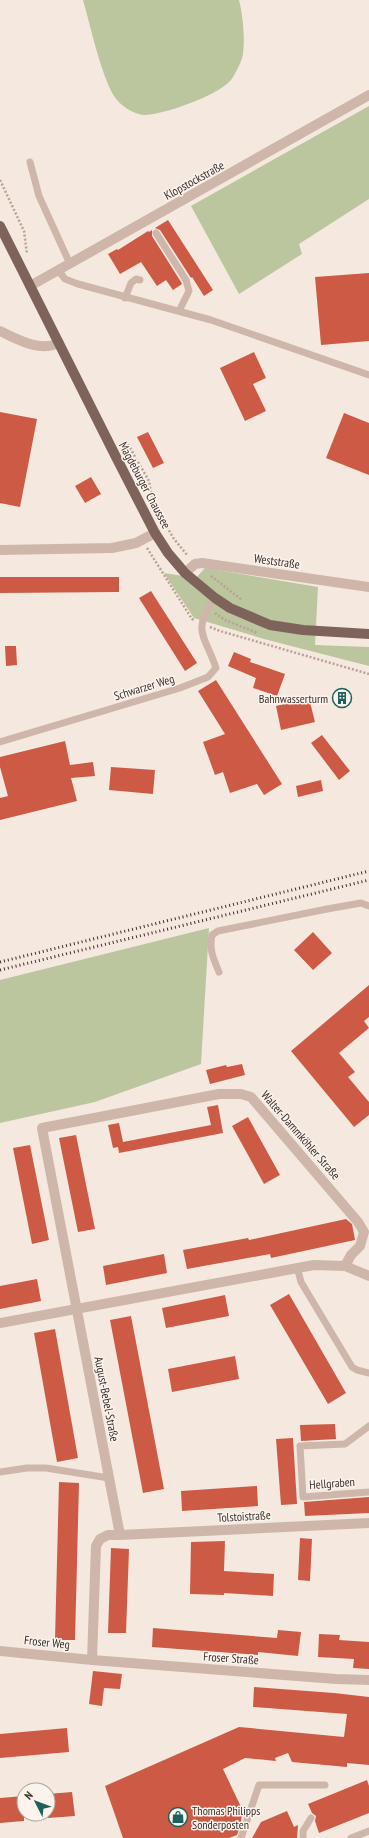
<svg xmlns="http://www.w3.org/2000/svg" width="369" height="1838" font-family="'PT Sans Narrow',sans-serif">
<rect width="100%" height="100%" fill="#f5e9df"/>
<path fill="#bbc59e" d="M83 0H239C243 16 245 38 243 54 242 61 237 70 233 77 224 94 165 114 146 115 135 115 124 108 117 100 103 84 90 24 83 0Z
M369 106V199L299 244 302 254 239 294 191 206Z
M205 568 318 587 315 645 369 647V666L264 639 194 618 164 573 196 578Z
M209 928 201 1064 95 1102 0 1123V980Z"/>
<path fill="#cd5a45" d="M168 220 213 290 204 296 192 277 191 278 160 230 155 228Z
M152 230V236L181 282 182 284 173 290 166 280 157 286 141 262 120 274 108 254 117 249 118 250 148 231 149 232Z
M369 273V341L321 345 315 277Z
M254 352 266 378 253 384 266 411 245 421 220 368Z
M0 412 37 419 20 507 0 503Z
M344 413 369 423V475L326 458Z
M148 432 164 463 153 468 137 437Z
M91 477 101 494 85 503 75 486Z
M0 577H119V592L0 593Z
M151 591 197 663 185 671 139 598Z
M5 646H16L17 665 6 666Z
M234 652 251 659 250 662 285 674 277 696 253 688 256 678 228 666Z
M216 680 282 784 264 795 257 784 230 793 223 772 215 775 203 742 225 734 198 691Z
M334 698a8 8 0 1 1 16 0a8 8 0 1 1-16 0Z
M309 698 315 722 281 730 276 706Z
M322 735 350 771 339 780 311 743Z
M65 741 70 765 93 762 95 776 71 778 77 801 0 820V798L8 796 0 767V757Z
M111 767 155 770 153 794 109 790Z
M321 780 323 791 298 797 296 786Z
M313 932 332 953 313 970 294 950Z
M369 985V1017L364 1021 369 1028 339 1053 355 1072 348 1077 369 1102V1115L354 1127 291 1051Z
M242 1064 245 1075 210 1084 206 1070 226 1065 227 1067Z
M218 1105 223 1133 119 1153 118 1147 113 1148 108 1125 119 1123 123 1142 211 1125 207 1107Z
M248 1117 280 1175 264 1184 232 1126Z
M76 1135 95 1229 78 1232 59 1138Z
M30 1145 49 1240 32 1244 13 1148Z
M346 1219 352 1224 355 1240 271 1258 270 1254 187 1269 183 1250 248 1238 249 1240Z
M164 1254 167 1273 106 1285 103 1266Z
M37 1279 41 1301 0 1309V1286Z
M289 1294 346 1393 328 1404 270 1305Z
M225 1295 229 1316 166 1328 162 1308Z
M131 1316 164 1489 143 1493 110 1320Z
M55 1329 78 1458 57 1462 34 1333Z
M235 1356 239 1379 172 1392 168 1369Z
M335 1424 336 1439 301 1441 300 1425Z
M293 1438 297 1504 281 1505 276 1439Z
M59 1482 79 1483 75 1640H55Z
M257 1486 258 1506 182 1511 181 1491Z
M369 1497V1513L305 1516 304 1502Z
M300 1538 312 1539 310 1581 298 1580Z
M225 1541 224 1571 274 1574 273 1596 224 1593V1595L190 1594 191 1542Z
M111 1548 129 1549 126 1633H108Z
M153 1628 277 1638 278 1630 301 1632 298 1656 258 1652V1655L152 1647Z
M319 1634 340 1635 339 1640 369 1642V1669L353 1668 354 1659 318 1657Z
M93 1671 122 1674 120 1689 104 1688 102 1706 89 1704Z
M254 1687 334 1693 369 1697V1765L347 1763V1767L292 1762 288 1753 275 1758 276 1761 245 1758 223 1769 242 1809 241 1824 237 1835 229 1838H123L105 1786 239 1727 344 1737 347 1714 253 1707Z
M67 1728 69 1752 0 1758V1734Z
M367 1780 369 1786V1813L319 1833 315 1821 316 1816 312 1813 308 1804Z
M72 1792 75 1816 48 1818V1794Z
M24 1796V1821L0 1823V1798Z
M287 1811 294 1827 298 1825 297 1838H252L261 1822Z"/>
<g fill="none" stroke-linecap="round" stroke-linejoin="round">
<path stroke="#baa194" stroke-width="2.5" stroke-dasharray="2 2" stroke-linecap="butt" d="M0 180 24 231 27 254
M126 441 149 481 152 498 164 522 174 539 188 556
M147 548 192 619 195 620
M211 576 242 600
M215 613 225 620 257 633
M210 627 220 631 369 674"/>
<path stroke="#ceb7aa" stroke-width="7" d="M30 162 39 196 70 264
M156 233 186 280 189 291 179 311
M58 270 65 279 78 284 211 320 369 375
M125 298 131 283 136 279 140 280
M0 742 180 688 208 677 216 668C205 635 191 631 215 598
M219 972C213 958 209 949 212 935L218 931 327 909 361 903 369 906
M297 1267 301 1282 352 1367 357 1370 369 1373
M369 1426 345 1444 300 1446 303 1497 369 1492
M0 1472 27 1468H46L109 1478
M241 1838 259 1785H325
M303 1838V1831L311 1818
M351 1838 369 1831"/>
<path stroke="#ceb7aa" stroke-width="10" d="M30 286 369 95
M0 550 112 548 136 543 155 533
M185 573 195 564 202 563 369 587
M0 1323 314 1265 345 1266 369 1276
M120 1535 369 1523
M0 1651 92 1660 336 1679 369 1680
M92 1660 96 1546 100 1539 108 1535H120L42 1128 219 1094H241L251 1097 358 1222 364 1232 360 1246 351 1255 345 1266"/>
<path stroke="#ceb7aa" stroke-width="10" d="M0 331C19 340 39 352 59 343"/>
<path stroke="#7e635a" stroke-width="10" d="M0 226 116 457 155 533 168 553 185 573 215 598 230 608 270 625 303 630 369 634"/>
<path stroke="#3b2e2a" stroke-width="3" stroke-dasharray="1 3" stroke-linecap="butt" d="M0 962 369 871
M0 970 369 880"/>
</g>
<defs>
<symbol id="building-ring" viewBox="-11 -11 22 22"><circle r="9.5" fill="#fbf3ec" stroke="#1c605e" stroke-width="1.5"/><path d="M-4-6H4V6H1V3H-1V6H-4ZM-2.5-4.3h1.7v1.8h-1.7ZM.8-4.3h1.7v1.8H.8ZM-2.5-1h1.7V.8h-1.7ZM.8-1h1.7V.8H.8Z" fill="#1c605e"/></symbol>
<symbol id="shop-ring" viewBox="-11 -11 22 22"><circle r="9.5" fill="#fbf3ec" stroke="#1c605e" stroke-width="1.5"/><path d="M-5-2.5h2.3a2.7 3.5 0 0 1 5.4 0H5L5.5 6h-11ZM-1.5-2.5h3a1.5 2.3 0 0 0-3 0Z" fill="#1c605e"/></symbol>
</defs>
<g fill-rule="evenodd">
<use href="#building-ring" x="331" y="687" width="22" height="22"/>
<use href="#shop-ring" x="167" y="1806" width="22" height="22"/>
</g>
<g text-anchor="middle" dominant-baseline="central" stroke-width="3" stroke-linejoin="round" paint-order="stroke">
<g font-size="12" fill="#3b2e2a" stroke="#fbf3ec">
<text transform="translate(194 180) rotate(-29)">Klopstockstraße</text>
<text transform="translate(145 485) rotate(62)">Magdeburger Chaussee</text>
<text transform="translate(277 561) rotate(8)">Weststraße</text>
<text transform="translate(144 687) rotate(-17)">Schwarzer Weg</text>
<text transform="translate(301 1135) rotate(49)">Walter-Dammköhler Straße</text>
<text transform="translate(107 1399) rotate(79)">August-Bebel-Straße</text>
<text transform="translate(332 1483) rotate(-4)">Hellgraben</text>
<text transform="translate(244 1516) rotate(-3)">Tolstoistraße</text>
<text transform="translate(47 1642) rotate(6)">Froser Weg</text>
<text transform="translate(231 1658) rotate(4)">Froser Straße</text>
</g>
<g font-size="12" fill="#3b2e2a" stroke="#fbf3ec" text-anchor="end">
<text x="328" y="698">Bahnwasserturm</text>
<text x="192" y="1810" text-anchor="start">Thomas Philipps<tspan x="192" dy="14">Sonderposten</tspan></text>
</g>
</g>
<g transform="translate(36 1802) rotate(312)"><circle r="19" fill="#fbf3ec" stroke="#aea49e"/>
<path d="M0-3L7 15L0 10L-7 15Z" fill="#1c605e"/>
<text y="-6" font-size="11" font-weight="bold" text-anchor="middle" fill="#3b2e2a">N</text>
</g>
</svg>
